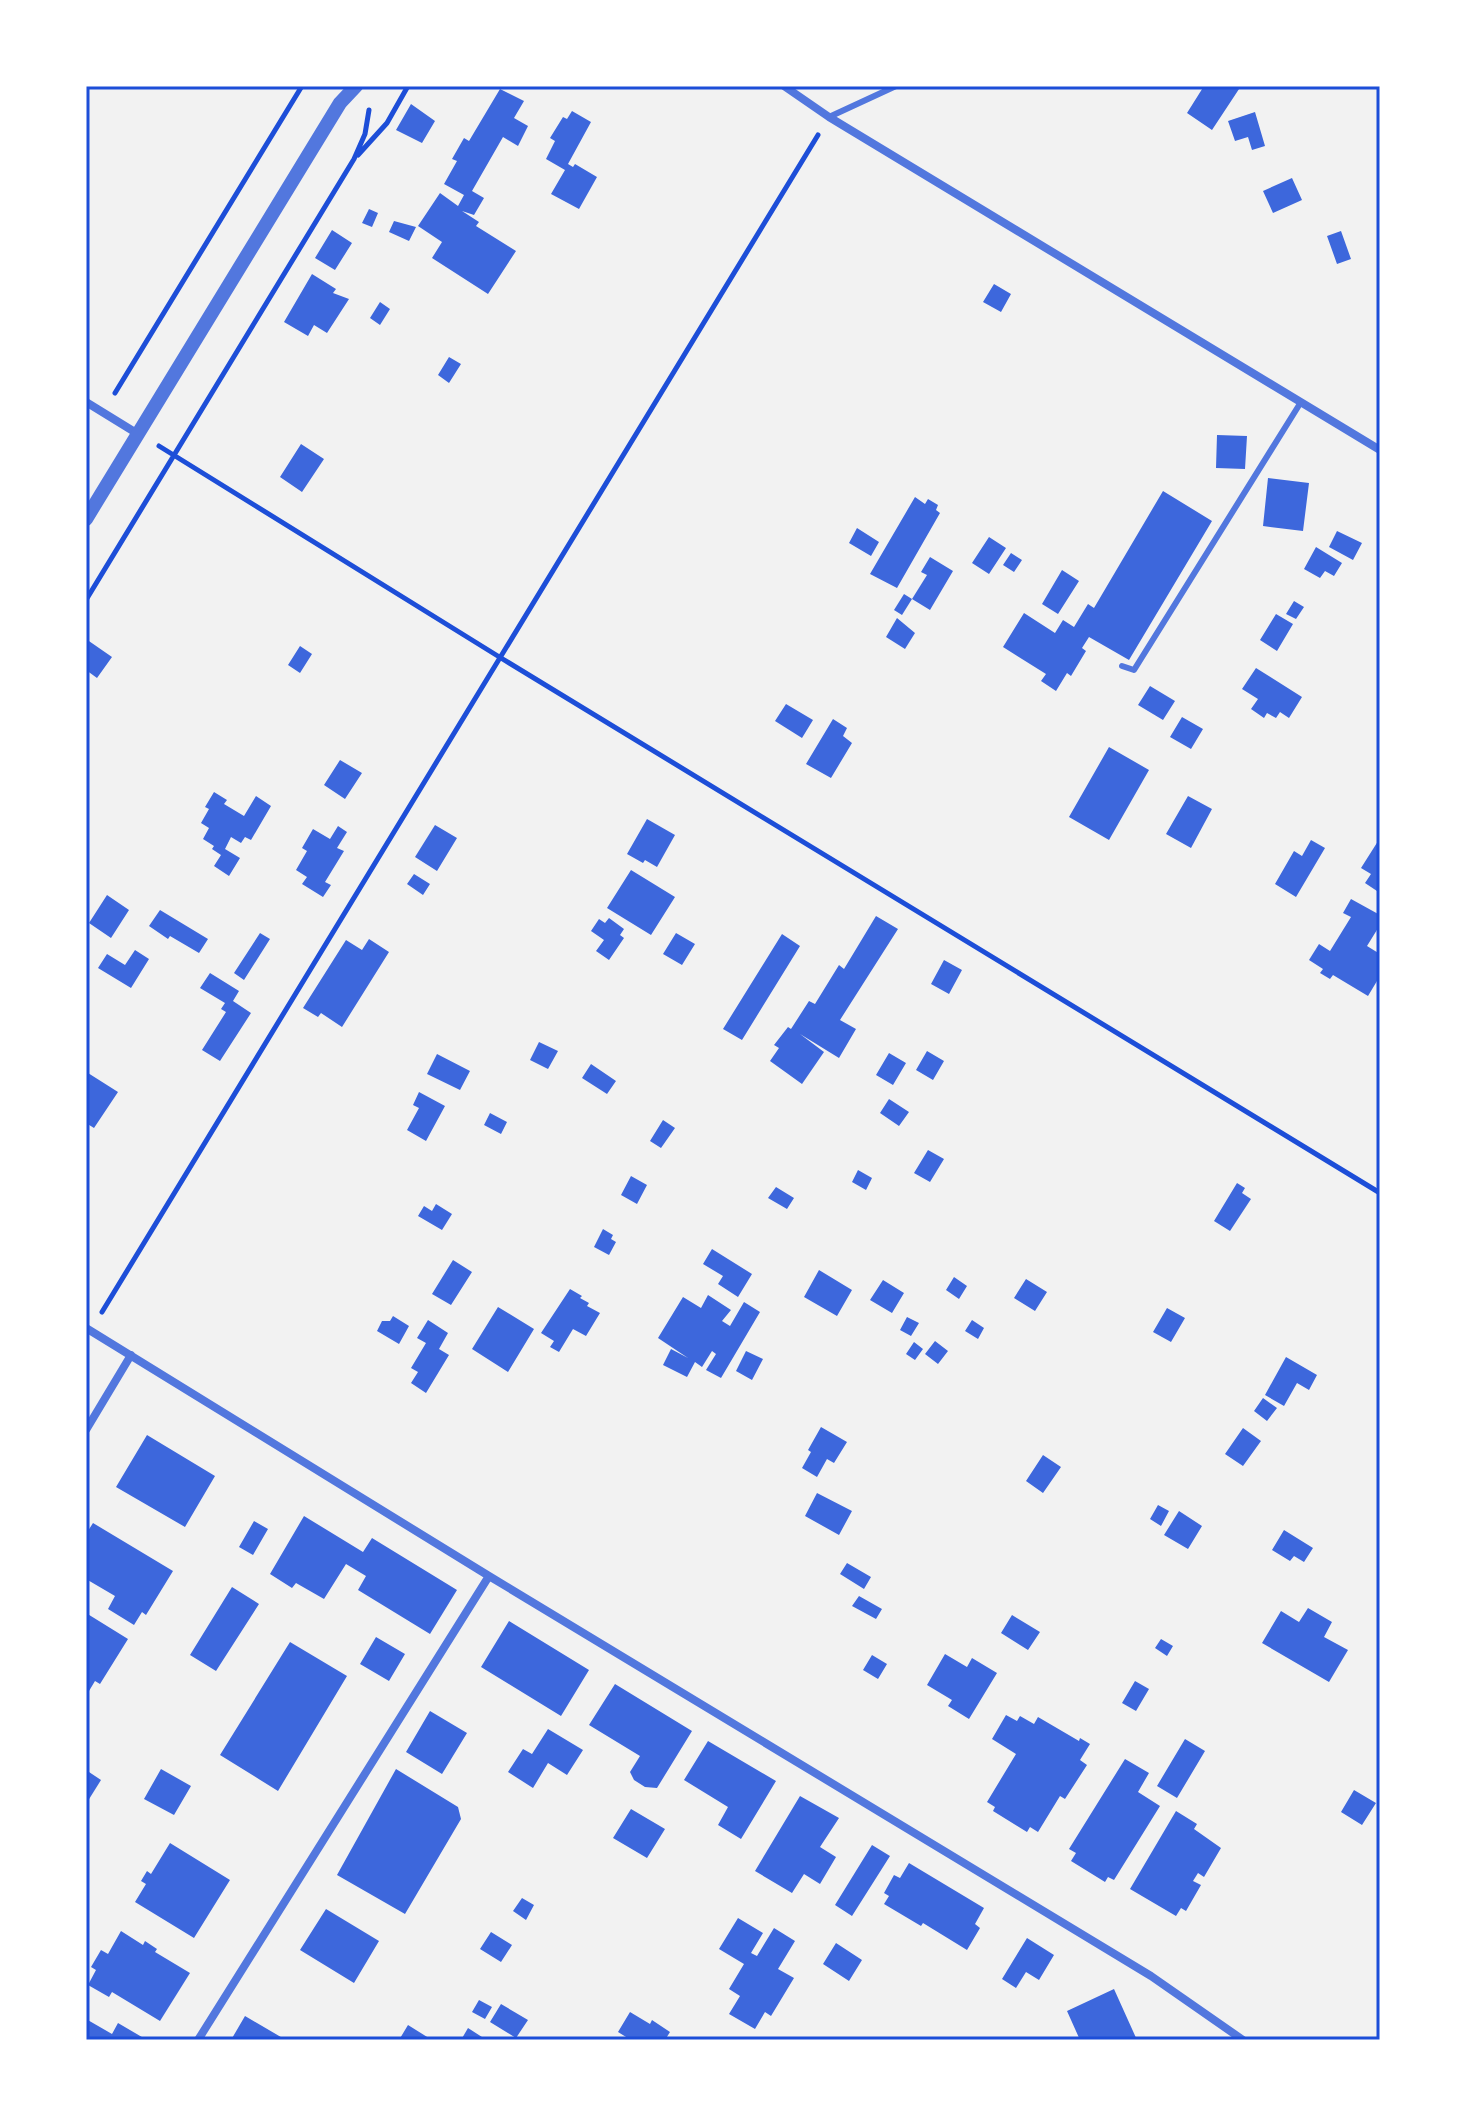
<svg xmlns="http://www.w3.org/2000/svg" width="1466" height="2126" font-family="Figtree,sans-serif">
<rect width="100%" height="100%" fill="#f2f2f2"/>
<path fill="#3d67dc" d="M1204 86H1241L1212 130 1187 113Z
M500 89 524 101 514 118 528 126 518 146 503 137 472 191 484 198 474 215 462 211 479 222 476 226 516 251 488 294 432 258 442 242 418 226 440 193 458 206 464 195 444 184 457 161 452 159 464 138 469 141Z
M411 104 435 121 422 143 396 130Z
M572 111 591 122 568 164 573 167 575 164 597 177 579 209 551 194 565 170 546 159 555 141 550 138 563 117 567 119Z
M1255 112 1265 146 1252 150 1248 137 1235 141 1228 121Z
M1292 178 1302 200 1273 213 1263 191Z
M369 209 378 213 372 227 362 223Z
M394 221 416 227 409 241 389 232Z
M332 230 352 243 335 270 315 258Z
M1341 231 1351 259 1337 264 1327 236Z
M312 274 336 289 333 293 349 299 327 333 314 325 308 336 284 322Z
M994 284 1011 294 1001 312 983 302Z
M380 302 390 309 380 325 370 318Z
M449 357 461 364 449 383 438 375Z
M1217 435 1247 436 1245 469 1216 468Z
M301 444 324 459 302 492 280 477Z
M1268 478 1309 483 1303 531 1263 526Z
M1163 491 1212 521 1129 660 1089 637 1082 648 1086 651 1071 676 1067 673 1056 691 1041 681 1046 674 1003 647 1024 613 1055 633 1063 620 1074 627 1088 604 1094 608Z
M915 497 925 504 928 499 938 505 936 510 940 513 897 588 870 574Z
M857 528 879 542 871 556 849 543Z
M1337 531 1362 543 1353 560 1329 547Z
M989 537 1006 548 989 574 972 563Z
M1316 547 1342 563 1334 576 1325 571 1320 578 1304 569Z
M1011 553 1022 560 1014 572 1003 565Z
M930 557 953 571 930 610 912 599 927 575 921 572Z
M1062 570 1079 581 1058 614 1042 604Z
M904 594 912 599 902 615 894 610Z
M1294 601 1304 607 1296 619 1286 614Z
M1276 614 1293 624 1277 651 1260 640Z
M897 618 915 633 905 649 886 637Z
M86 639 112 657 97 678 86 670Z
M300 646 312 654 300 673 288 665Z
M1256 668 1302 697 1289 718 1280 712 1276 718 1267 713 1264 718 1251 709 1258 699 1242 689Z
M1150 686 1175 701 1163 720 1138 705Z
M786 704 813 720 802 738 775 721Z
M1182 717 1203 729 1191 749 1170 737Z
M833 719 847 728 843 736 852 743 831 778 806 764Z
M1109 747 1149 770 1109 840 1069 817Z
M340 760 362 773 345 799 324 785Z
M214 792 227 800 224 804 244 816 256 796 271 806 251 840 245 837 241 843 231 837 225 849 240 858 229 876 214 866 221 855 212 849 214 846 203 839 209 828 201 823 209 809 205 807Z
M1188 796 1212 809 1191 848 1166 834Z
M647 819 675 835 657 867 645 860 643 863 627 854Z
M435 825 457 838 437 871 415 857Z
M338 826 347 832 337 848 344 851 325 882 331 885 323 897 302 884 307 877 296 870 307 851 302 848 313 829 330 839Z
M1380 838V893L1365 883 1371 874 1361 868Z
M1311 840 1325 848 1296 897 1275 884 1294 851 1302 856Z
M631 870 675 897 651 935 607 908Z
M414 874 430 884 423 895 407 884Z
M107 895 129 910 111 938 89 923Z
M1351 899 1380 915V925L1367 946 1380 954V976L1368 996 1333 975 1330 979 1320 973 1323 969 1309 960 1319 944 1330 951 1351 917 1343 913Z
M160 910 208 939 199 953 170 936 168 939 149 926Z
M876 916 898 929 840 1020 856 1029 839 1058 800 1034 824 1052 802 1084 770 1061 779 1048 774 1045 788 1027 791 1029 809 1001 815 1004 839 965 844 969Z
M609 918 624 929 620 935 624 938 609 960 596 951 604 940 591 931 599 919 605 923Z
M260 933 270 939 244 980 234 973Z
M676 933 695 944 682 965 663 954Z
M782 934 800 946 742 1040 723 1029Z
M369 939 389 952 342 1027 321 1013 318 1017 303 1008 346 940 362 950Z
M135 950 149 959 131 988 98 968 107 954 125 965Z
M944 960 962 970 949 994 931 984Z
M210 973 239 991 233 1001 251 1013 220 1061 202 1050 226 1012 221 1009 225 1003 200 988Z
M539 1042 558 1051 548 1069 530 1060Z
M927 1051 944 1061 933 1080 916 1070Z
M889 1053 906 1063 893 1085 876 1075Z
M437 1054 470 1071 460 1090 427 1074Z
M591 1064 616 1081 607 1094 582 1078Z
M88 1073 118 1092 94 1128 86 1123V1077Z
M419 1092 445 1106 426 1141 407 1130 419 1108 413 1105Z
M889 1099 909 1112 899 1126 880 1113Z
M490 1113 507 1122 501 1134 484 1125Z
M663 1120 675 1128 661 1148 650 1141Z
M928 1150 944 1159 930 1182 914 1173Z
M858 1170 872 1178 866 1190 852 1182Z
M631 1176 647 1185 637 1204 621 1195Z
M1237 1183 1245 1188 1242 1193 1251 1199 1230 1231 1214 1221Z
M776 1187 794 1198 787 1209 768 1198Z
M436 1204 452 1214 442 1230 418 1216 424 1206 432 1211Z
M603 1229 613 1235 611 1239 616 1242 609 1255 594 1247Z
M712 1249 752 1274 738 1297 718 1284 723 1276 703 1264Z
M453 1260 472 1272 451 1305 432 1294Z
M819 1270 852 1290 837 1316 804 1297Z
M954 1277 967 1286 959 1299 946 1290Z
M1026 1279 1047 1292 1035 1311 1014 1298Z
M883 1280 904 1293 892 1313 870 1300Z
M570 1289 582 1296 580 1298 589 1303 587 1306 600 1313 586 1336 573 1329 559 1352 550 1347 554 1341 541 1333Z
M708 1295 731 1310 722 1321 730 1326 744 1302 760 1312 721 1378 706 1370 716 1354 712 1351 702 1367 695 1362 687 1377 663 1365 671 1349 688 1358 658 1338 683 1297 701 1308Z
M498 1307 534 1329 508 1372 472 1349Z
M1167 1308 1185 1318 1171 1342 1153 1332Z
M393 1316 409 1326 399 1344 377 1331 382 1321H390Z
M907 1317 919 1323 911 1336 900 1330Z
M428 1320 448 1333 439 1349 449 1355 426 1393 411 1383 418 1372 411 1368 426 1343 417 1338Z
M972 1320 984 1328 978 1339 965 1331Z
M935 1341 948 1351 938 1364 925 1354Z
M914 1342 923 1349 915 1360 906 1354Z
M746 1351 763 1359 752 1380 736 1371Z
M1286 1357 1317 1375 1309 1390 1297 1383 1284 1406 1265 1395Z
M1263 1398 1277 1408 1267 1421 1254 1411Z
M821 1427 847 1442 834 1463 827 1459 817 1477 802 1468 811 1452 808 1450Z
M1243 1428 1261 1441 1243 1466 1225 1454Z
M147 1435 215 1476 185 1527 116 1487Z
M1043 1455 1061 1467 1043 1493 1026 1481Z
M817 1493 852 1511 839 1535 805 1516Z
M1158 1505 1169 1511 1161 1526 1150 1519Z
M1179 1511 1202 1526 1188 1549 1164 1535Z
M304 1516 363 1552 372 1538 457 1590 430 1634 358 1590 366 1576 346 1564 324 1599 296 1583 292 1588 270 1574Z
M254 1521 268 1529 253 1555 239 1547Z
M93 1523 173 1571 146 1615 142 1612 134 1625 108 1609 115 1596 86 1579V1534Z
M1284 1530 1313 1548 1304 1562 1294 1556 1290 1561 1272 1550Z
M847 1563 871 1577 864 1589 840 1574Z
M232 1587 259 1604 216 1671 190 1655Z
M859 1596 882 1609 876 1619 852 1606Z
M1308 1608 1332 1622 1324 1637 1348 1650 1329 1682 1262 1643 1281 1611 1299 1622Z
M86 1613 128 1639 100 1684 95 1681 86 1696Z
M1012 1615 1040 1632 1028 1650 1001 1633Z
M509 1621 589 1670 561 1716 481 1667Z
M376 1637 405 1654 389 1681 360 1664Z
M1161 1639 1173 1646 1167 1656 1155 1648Z
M290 1642 347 1676 278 1791 220 1755Z
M945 1654 967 1667 972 1658 997 1673 969 1719 948 1706 952 1700 927 1685Z
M872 1655 887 1664 878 1679 863 1670Z
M1135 1681 1149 1689 1136 1711 1122 1703Z
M615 1684 692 1731 657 1788 645 1787 634 1780 630 1772 640 1756 589 1725Z
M430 1711 467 1733 442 1774 406 1752Z
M1006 1715 1017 1721 1020 1716 1034 1724 1038 1717 1079 1741 1080 1738 1090 1744 1080 1760 1087 1765 1065 1799 1060 1796 1038 1832 1030 1827 1027 1832 993 1811 995 1807 987 1802 1016 1754 992 1739Z
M548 1729 583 1750 567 1775 548 1763 533 1788 508 1772 523 1749 532 1754Z
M1185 1739 1205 1751 1177 1798 1157 1786Z
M708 1741 776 1781 741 1839 718 1825 728 1807 684 1780Z
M1125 1759 1149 1773 1138 1792 1160 1806 1114 1880 1108 1877 1105 1882 1071 1861 1076 1853 1069 1849Z
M161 1769 191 1786 174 1815 144 1799Z
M396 1769 458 1807 461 1819 405 1914 337 1875Z
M86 1770 101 1780 86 1804Z
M1354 1790 1376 1803 1362 1825 1341 1812Z
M800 1796 839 1818 820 1847 836 1857 820 1884 804 1874 792 1893 755 1871Z
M631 1809 665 1829 647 1858 613 1838Z
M1176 1811 1197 1824 1194 1829 1221 1848 1204 1877 1198 1873 1193 1881 1201 1885 1186 1911 1181 1908 1176 1916 1130 1889Z
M170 1843 230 1880 194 1938 135 1902 146 1884 141 1881 147 1871 151 1874Z
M872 1845 890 1856 852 1916 835 1905Z
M909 1863 984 1908 975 1924 980 1928 967 1950 923 1923 921 1926 884 1904 889 1896 884 1893 894 1875 900 1878Z
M522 1898 534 1905 526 1920 513 1911Z
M326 1909 379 1941 354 1983 300 1950Z
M738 1918 763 1933 751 1953 757 1956 774 1928 795 1941 778 1969 794 1978 771 2016 765 2012 755 2029 729 2014 740 1996 729 1989 744 1964 719 1949Z
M121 1931 143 1945 145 1941 157 1949 155 1952 190 1973 160 2021 112 1992 109 1997 88 1985 96 1970 91 1967 101 1950 108 1954Z
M491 1932 512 1945 501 1962 480 1949Z
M1027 1938 1054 1955 1039 1980 1026 1972 1016 1988 1002 1979Z
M836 1943 862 1960 849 1981 823 1964Z
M1114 1989 1137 2040H1080L1067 2011Z
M479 2000 492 2007 485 2019 472 2012Z
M501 2004 528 2020 516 2038 490 2022Z
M630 2012 650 2024 652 2020 670 2032 665 2040H631L618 2032Z
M245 2016 286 2040H231Z
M86 2019 112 2034 118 2023 147 2040H86Z
M408 2025 432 2040H399Z
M468 2028 482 2037 480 2040H461Z"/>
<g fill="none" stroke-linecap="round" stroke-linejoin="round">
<path stroke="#1d4ed8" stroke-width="5" d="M358 155 387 123 408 86
M115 393 302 86
M159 446 501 658 1380 1193
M86 600 354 159 365 134 369 110
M102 1312 818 135"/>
<path stroke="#5277de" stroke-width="6" d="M829 117 896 86
M1122 666 1134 670 1301 402
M1379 2040 1380 2039"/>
<path stroke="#5277de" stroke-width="8" d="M784 86 829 117 1380 450
M86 402 138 434
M86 1328 489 1576 1151 1976 1243 2040
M86 1430 131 1355
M198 2040 489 1576"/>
<path stroke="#5277de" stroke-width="14" d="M86 519 340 103 356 86"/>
</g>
<rect width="1466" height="2126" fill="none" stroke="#ffffff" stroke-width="176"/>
<rect x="88" y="88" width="1290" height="1950" fill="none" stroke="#1d4ed8" stroke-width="3"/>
</svg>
